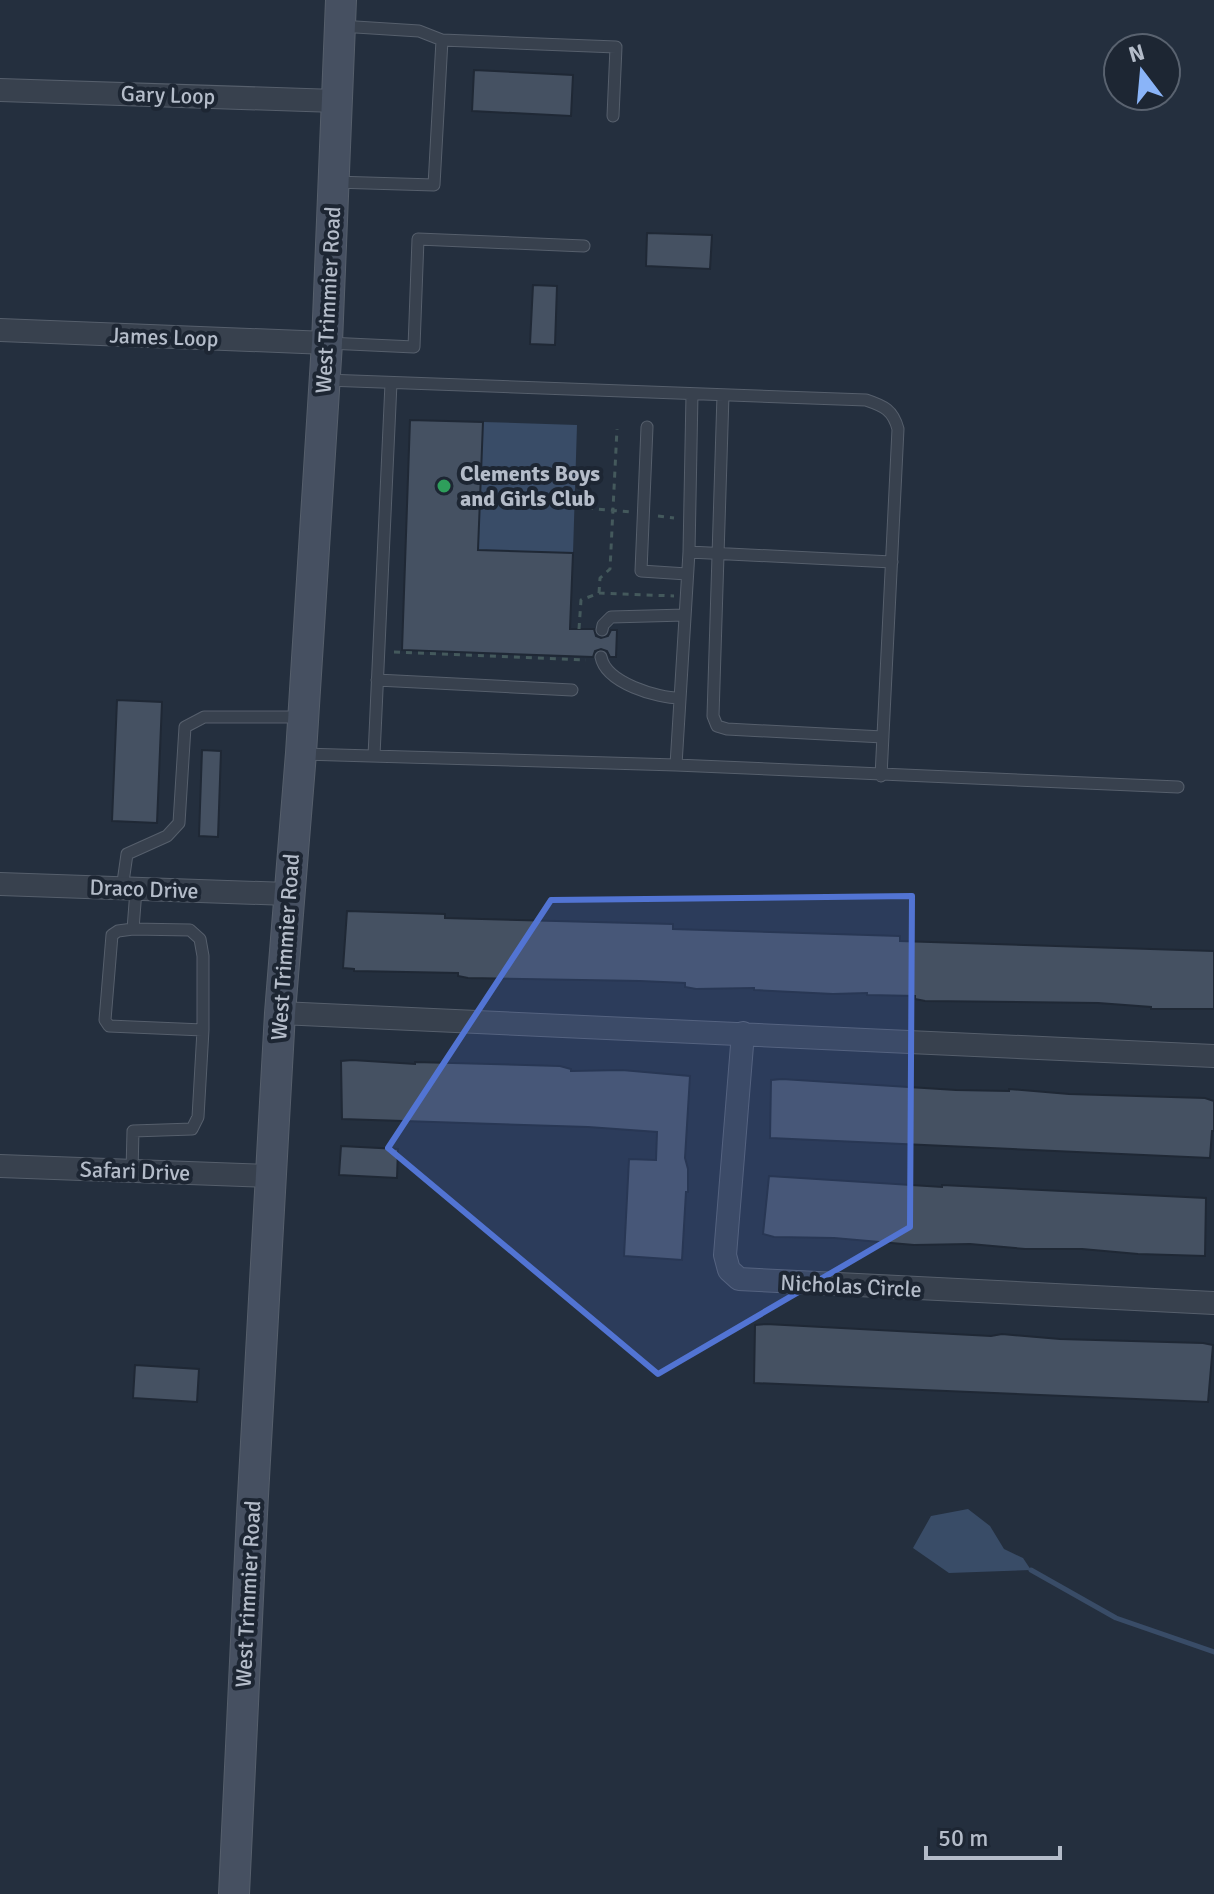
<svg xmlns="http://www.w3.org/2000/svg" width="1214" height="1894" font-family="Signika,sans-serif">
<rect width="100%" height="100%" fill="#242f3e"/>
<path fill="#394c67" d="M483 422 577 425 573 553 478 550Z
M968 1509 990 1526 1004 1549 1023 1558 1031 1570 949 1573 913 1548 931 1516Z"/>
<g fill="none" stroke-linecap="round" stroke-linejoin="round">
<path stroke="#394c67" stroke-width="5" d="M1031 1570 1116 1618 1214 1652"/>
</g>
<path fill="#455162" stroke="#1f2835" stroke-width="2" d="M474 70 573 75 571 116 472 111Z
M647 233 712 235 710 269 646 266Z
M533 285 557 286 555 345 530 344Z
M410 420 483 422 478 550 573 553 570 629H594L596 636 601 638 608 636 611 630H617L616 657H610L607 651 601 649 595 651 593 657 402 650Z
M117 700 162 702 157 823 112 821Z
M202 750 221 751 218 837 199 836Z
M347 911 445 914V918L673 924V929L900 936V941L1214 951V1009H1151V1007L1098 1003 925 1001 915 999V996L867 995V993L833 994 754 990V988L696 989 685 987V983L640 981 468 978 458 976V973L354 971V969L343 968Z
M352 1060 415 1064V1062L560 1066 571 1069V1071L622 1070 690 1076 685 1158 688 1169V1192H686L682 1260 624 1256 629 1159 656 1160 657 1132 588 1127 342 1119 341 1061Z
M782 1079 956 1090 1009 1091V1089L1069 1094 1205 1098 1214 1101V1131H1212L1210 1158 770 1138 771 1080Z
M341 1146 398 1149 397 1178 339 1175Z
M769 1176 942 1187V1185L1206 1198 1205 1256 1138 1254 1082 1249H1025L970 1244 914 1245 834 1238 774 1237 763 1234Z
M766 1324 991 1336 1002 1334 1060 1339 1203 1343 1213 1345 1208 1402 754 1383 755 1325Z
M135 1365 199 1369 197 1402 133 1398Z"/>
<g fill="none" stroke-linecap="round" stroke-linejoin="round">
<defs>
<path id="lane" d="M340 26 419 31 442 40 616 47 613 116
M334 182 434 185 442 40
M328 343 414 347 418 239 584 246
M326 380 866 400C884 406 893 410 898 429L881 776
M723 395 713 716 717 726 727 729 883 737
M647 427 641 571 687 574
M689 552 892 562
M602 630 603 625 611 617 685 615
M601 657C606 683 657 698 680 698
M377 680 572 690
M303 754 676 765 1178 787
M374 756 391 383
M676 765 689 552 692 394
M122 889 127 854 167 836 179 823 185 727 204 717H301
M136 890 133 929 118 931 112 935 105 1020 109 1026 203 1030
M132 1171 133 1131 192 1129 198 1117 203 1030V956L200 939 190 930 133 929"/>
<path id="street" d="M0 90 336 101
M0 330 327 343
M0 884 288 894
M280 1013 1214 1056
M743 1033 725 1255 729 1270 739 1279 1214 1303
M0 1166 270 1176"/>
<path id="secondary" d="M234 1894 252 1514 280 1013 301 753 327 343 341 0"/>
</defs>
<use href="#lane" stroke="#565f6c" stroke-width="13"/>
<use href="#street" stroke="#565f6c" stroke-width="24"/>
<use href="#secondary" stroke="#565f6c" stroke-width="32"/>
<path stroke="#44595c" stroke-width="3" stroke-dasharray="6 6" stroke-linecap="butt" d="M575 507 631 512
M658 516 674 518
M599 593 600 578 610 569 617 429
M579 629 581 600 599 593 674 596
M394 652 586 660"/>
<use href="#lane" stroke="#38414e" stroke-width="11"/>
<use href="#street" stroke="#38414e" stroke-width="22"/>
<use href="#secondary" stroke="#465061" stroke-width="30"/>
</g>
<path fill="#5274d3" fill-opacity="0.2" stroke="#5274d3" stroke-width="6" stroke-linejoin="round" d="M912 896 910 1227 658 1374 388 1148 551 900Z"/>
<circle fill="#2e9e5b" stroke="#1d2633" stroke-width="3" cx="444" cy="486" r="8"/>
<g text-anchor="middle" dominant-baseline="central" stroke-width="8" stroke-linejoin="round" paint-order="stroke">
<g font-size="22" fill="#b4bcc9" stroke="#1d2633">
<text transform="translate(168 95) rotate(2)">Gary Loop</text>
<text transform="translate(328 300) rotate(-87)">West Trimmier Road</text>
<text transform="translate(164 337) rotate(2)">James Loop</text>
<text transform="translate(144 889) rotate(2)">Draco Drive</text>
<text transform="translate(285 947) rotate(-86)">West Trimmier Road</text>
<text transform="translate(135 1171) rotate(2)">Safari Drive</text>
<text transform="translate(851 1286) rotate(3)">Nicholas Circle</text>
<text transform="translate(248 1594) rotate(-87)">West Trimmier Road</text>
</g>
<g font-size="22" font-weight="bold" fill="#b4bcc9" stroke="#1d2633" text-anchor="start">
<text x="460" y="473">Clements Boys<tspan x="460" dy="25">and Girls Club</tspan></text>
</g>
</g>
<g transform="translate(1142 72) rotate(344)"><circle r="38" fill="#1d2633" stroke="#59626f" stroke-width="2"/>
<path d="M0-6L14 30L0 20L-14 30Z" fill="#8ab4f8"/>
<text y="-12" font-size="22" font-weight="bold" text-anchor="middle" fill="#b4bcc9">N</text>
</g>
<path d="M926 1846v12h134v-12" fill="none" stroke="#b4bcc9" stroke-width="4"/>
<text x="938" y="1846" font-size="24" fill="#b4bcc9" stroke="#1d2633" stroke-width="6" paint-order="stroke">50 m</text>
</svg>
